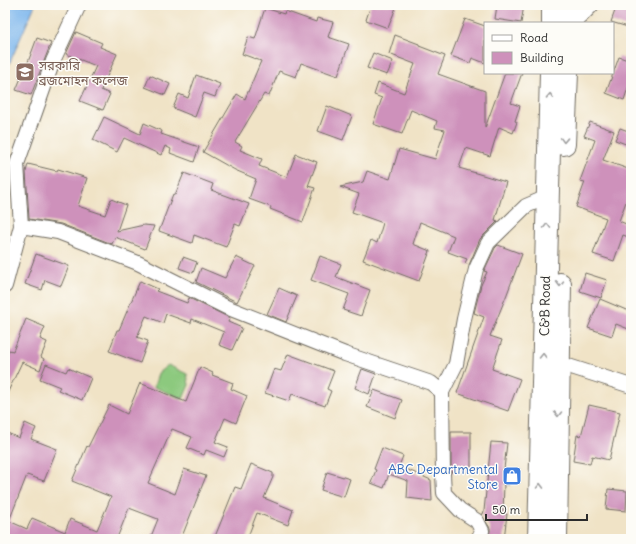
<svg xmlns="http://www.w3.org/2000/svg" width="636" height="544" font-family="Delius,'Noto Sans Bengali',sans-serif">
<rect width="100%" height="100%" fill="#fdfcf7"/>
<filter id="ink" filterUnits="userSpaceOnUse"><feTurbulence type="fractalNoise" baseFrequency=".025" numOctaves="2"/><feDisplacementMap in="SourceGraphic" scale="8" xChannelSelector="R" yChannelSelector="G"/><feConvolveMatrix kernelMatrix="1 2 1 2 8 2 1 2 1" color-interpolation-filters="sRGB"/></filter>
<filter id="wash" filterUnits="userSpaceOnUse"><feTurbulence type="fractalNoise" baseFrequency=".012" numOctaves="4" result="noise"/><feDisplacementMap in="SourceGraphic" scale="16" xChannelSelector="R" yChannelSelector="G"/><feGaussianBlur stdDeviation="0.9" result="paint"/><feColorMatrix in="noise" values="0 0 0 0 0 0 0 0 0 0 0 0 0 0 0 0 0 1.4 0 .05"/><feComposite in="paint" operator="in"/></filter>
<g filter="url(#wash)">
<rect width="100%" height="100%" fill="#f0e3c6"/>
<path fill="#8cc97e" stroke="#5c7a54" d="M168 365 187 374 189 385 183 399 154 387 158 373Z"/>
<path fill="#7bb6ed" stroke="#53708c" d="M5 5H35L7 69 5 68Z"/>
<g id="blocks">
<path fill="#ce91bb" d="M371 5H397L388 28 366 20Z
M497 5H524L521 23 495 19Z
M617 5H631V21L628 27 611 22Z
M265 8 284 14 285 11 316 22 317 18 333 22 328 37 349 44 338 76 301 63 296 77 279 71 269 96 264 94 235 142 242 146 240 150 262 159 259 166 287 177 296 154 317 162 308 186 315 188 303 222 270 209 271 207 249 199 256 179 235 170 203 152 237 94 245 99 261 61 242 54 248 37 255 39Z
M465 19 485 26V63L472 58 470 63 451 56Z
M76 32 102 43 100 47 117 54 101 90 110 94 103 110 80 101 96 66 66 54Z
M395 35 419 44V46L445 56 438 74 485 91V128L505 73H522L511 103 520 106 515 121 517 122 513 133 499 127 490 156 466 148 459 168 506 182 495 220 498 221 480 239 469 265 465 263 467 259 448 252 454 236 420 222 413 244 430 251 419 281 363 260 371 240 377 243 383 223 352 212 359 194 340 187 363 182 367 171 390 179 399 149 435 159 445 130 435 128 437 121 411 110 402 134 373 124 382 98 374 95 378 83 404 93 415 64 389 54Z
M37 38 51 43 31 95 16 90 21 78H22Z
M373 53 393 61 387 75 367 68Z
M619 57 631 61V79L624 100 606 93Z
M150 75 170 84 165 95 145 87Z
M196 75 220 84 215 97 204 93 195 117 173 108 179 94 188 98Z
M327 106 352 116 343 140 318 131Z
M104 117 140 134 144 123 162 131 161 134 199 147 194 162 170 153 171 149 165 146 161 155 124 138 117 152 93 140Z
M590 122 614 131 603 160 631 170V188L619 221 631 226V238L623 235 614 261 593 254 606 218 576 207 585 182 580 181 595 140 584 136Z
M620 128 631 132V146L615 140Z
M28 164 57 171 58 169 87 178 78 206 105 215 111 199 126 205 117 231 144 225 154 226 145 249 115 237 112 244 61 224 29 219 26 172Z
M184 173 213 184 211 190 249 204 240 226 235 224 226 247 194 235 192 243 159 231 173 194 175 195Z
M498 245 522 254 507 294 490 336 502 340 492 369 520 379 508 411 457 393 484 317 474 313 481 285 487 272 484 271 495 248Z
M36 254 69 266 61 286 45 280 42 290 25 284Z
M320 256 341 264 336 277 370 290 361 316 343 310 349 294 311 280Z
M183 257 197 262 193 273 179 268Z
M236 257 255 266 237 302 196 282 201 268 225 278Z
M585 273 607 280 601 298 580 291Z
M140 281 158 289 156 291 187 303 189 298 230 318 228 322 242 328 232 350 219 345 224 332 192 319 191 323 166 314 163 323 146 316 137 337 148 341 140 363 109 351 117 330H119Z
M279 288 297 296 286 322 267 314Z
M600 299 631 312V330L616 324 612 336 588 328Z
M26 319 45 327 40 339 47 342 41 357 44 359 40 370 22 362 5 398V358L9 350 13 351Z
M288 354 334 371 327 389 331 391 325 406 292 394 289 401 265 393 274 369 281 371Z
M46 364 66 372 68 368 91 378 82 400 58 390 60 387 40 379Z
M200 367 213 373 212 375 233 383 231 389 247 396 236 423 225 418 215 442 228 447 224 457 206 450 204 455 187 448 192 437 172 429 148 483 175 494 184 469 206 476 181 539H150L158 519 129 508 117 538 118 539H5V432L19 438 25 423 36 428 31 439 57 449 44 481 27 475 9 521 27 529 32 518 65 532 70 519 97 530 111 497 72 481 87 446 88 447 109 405 127 414 140 383 186 402Z
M362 369 376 374 369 394 355 388Z
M374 390 402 400 395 418 367 407Z
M589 405 620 412 609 460 592 456 590 464 573 461 577 435 581 436Z
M451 432H471V472H451Z
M491 442 507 443 504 469 510 470 509 485 504 484 503 513 507 514 504 539 488 538 490 531V528L481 514H483L484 511Z
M382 448 403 456 399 466 431 480 432 501 407 498 408 481 389 474 384 488 371 483 376 470 374 469Z
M251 464 273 473V477L264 498 293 510 288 525 257 513 247 539H214L235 487 241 489Z
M327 472 350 479 344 497 321 490Z
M608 489 627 491 626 511 606 509Z"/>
</g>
</g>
<g filter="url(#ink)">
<use href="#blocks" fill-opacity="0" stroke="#706b61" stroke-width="1"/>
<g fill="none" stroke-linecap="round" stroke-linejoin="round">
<defs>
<path id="street" d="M570 23 580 17 592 5
M21 226 58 232 138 263 226 307 345 354 431 383 442 392 443 474 444 493 460 510 477 521 482 531 478 539
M5 286 21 226 17 164 53 61 79 5
M559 363 631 386
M442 392 456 364 464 319 476 269 488 243 526 206 547 197"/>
<path id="highway" d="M553 23V5
M569 23 570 5
M564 144 567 73
M539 539 551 73
M556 539 560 284"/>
</defs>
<use href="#street" stroke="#706b61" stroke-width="16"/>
<use href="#highway" stroke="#706b61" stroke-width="24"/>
<use href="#street" stroke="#fff" stroke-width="14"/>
<use href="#highway" stroke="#fff" stroke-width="22"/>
</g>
<defs><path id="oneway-chevron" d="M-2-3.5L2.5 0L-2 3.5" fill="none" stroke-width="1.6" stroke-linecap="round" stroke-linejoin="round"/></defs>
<g stroke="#a0a0a0">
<use href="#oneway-chevron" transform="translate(550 96) rotate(-88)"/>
<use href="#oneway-chevron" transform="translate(564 140) rotate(92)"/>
<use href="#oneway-chevron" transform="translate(547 226) rotate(-89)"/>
<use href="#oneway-chevron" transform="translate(560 284) rotate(91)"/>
<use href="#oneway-chevron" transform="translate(543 356) rotate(-89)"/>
<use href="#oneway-chevron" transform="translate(558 414) rotate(91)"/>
<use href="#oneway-chevron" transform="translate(540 486) rotate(-89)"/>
</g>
</g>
<defs>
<symbol id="university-square" viewBox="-11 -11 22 22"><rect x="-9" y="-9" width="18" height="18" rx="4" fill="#8d6e63" stroke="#fdfcf7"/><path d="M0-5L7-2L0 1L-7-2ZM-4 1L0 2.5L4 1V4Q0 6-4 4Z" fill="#fff"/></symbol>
<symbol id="shop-square" viewBox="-11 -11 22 22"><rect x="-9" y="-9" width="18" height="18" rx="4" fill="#3f7fe0" stroke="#fdfcf7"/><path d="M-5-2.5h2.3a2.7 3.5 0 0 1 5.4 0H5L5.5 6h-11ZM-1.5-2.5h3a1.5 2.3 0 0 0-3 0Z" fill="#fff"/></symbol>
</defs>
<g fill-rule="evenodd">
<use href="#university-square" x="14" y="61" width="22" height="22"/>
<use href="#shop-square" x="501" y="465" width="22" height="22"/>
</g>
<g text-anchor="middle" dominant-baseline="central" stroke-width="3" stroke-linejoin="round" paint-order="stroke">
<g font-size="13" fill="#785e54" stroke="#fdfcf7" text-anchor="start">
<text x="39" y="65">সরকারি<tspan x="39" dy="15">ব্রজমোহন কলেজ</tspan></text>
</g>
<g font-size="13" fill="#2b2b2b" stroke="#fdfcf7">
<text transform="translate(545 306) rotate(-89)">C&amp;B Road</text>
</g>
<g font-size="13" fill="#366cbe" stroke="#fdfcf7" text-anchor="end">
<text x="498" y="469">ABC Departmental<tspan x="498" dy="15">Store</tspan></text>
</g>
</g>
<rect width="636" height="544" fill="none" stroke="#fdfcf7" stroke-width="20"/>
<rect x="484" y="22" width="130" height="52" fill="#fdfcf7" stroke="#a9a8a5"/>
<rect x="492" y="35" width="20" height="6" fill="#ffffff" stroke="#a9a8a5"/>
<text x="520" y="42" font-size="12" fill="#2b2b2b">Road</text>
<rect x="492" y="52" width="20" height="12" fill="#ce91bb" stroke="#a9a8a5"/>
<text x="520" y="62" font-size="12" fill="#2b2b2b">Building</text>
<path d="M486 514v6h101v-6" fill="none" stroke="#2b2b2b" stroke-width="2"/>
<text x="492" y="514" font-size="12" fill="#2b2b2b" stroke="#fdfcf7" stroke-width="3" paint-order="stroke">50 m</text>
</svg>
